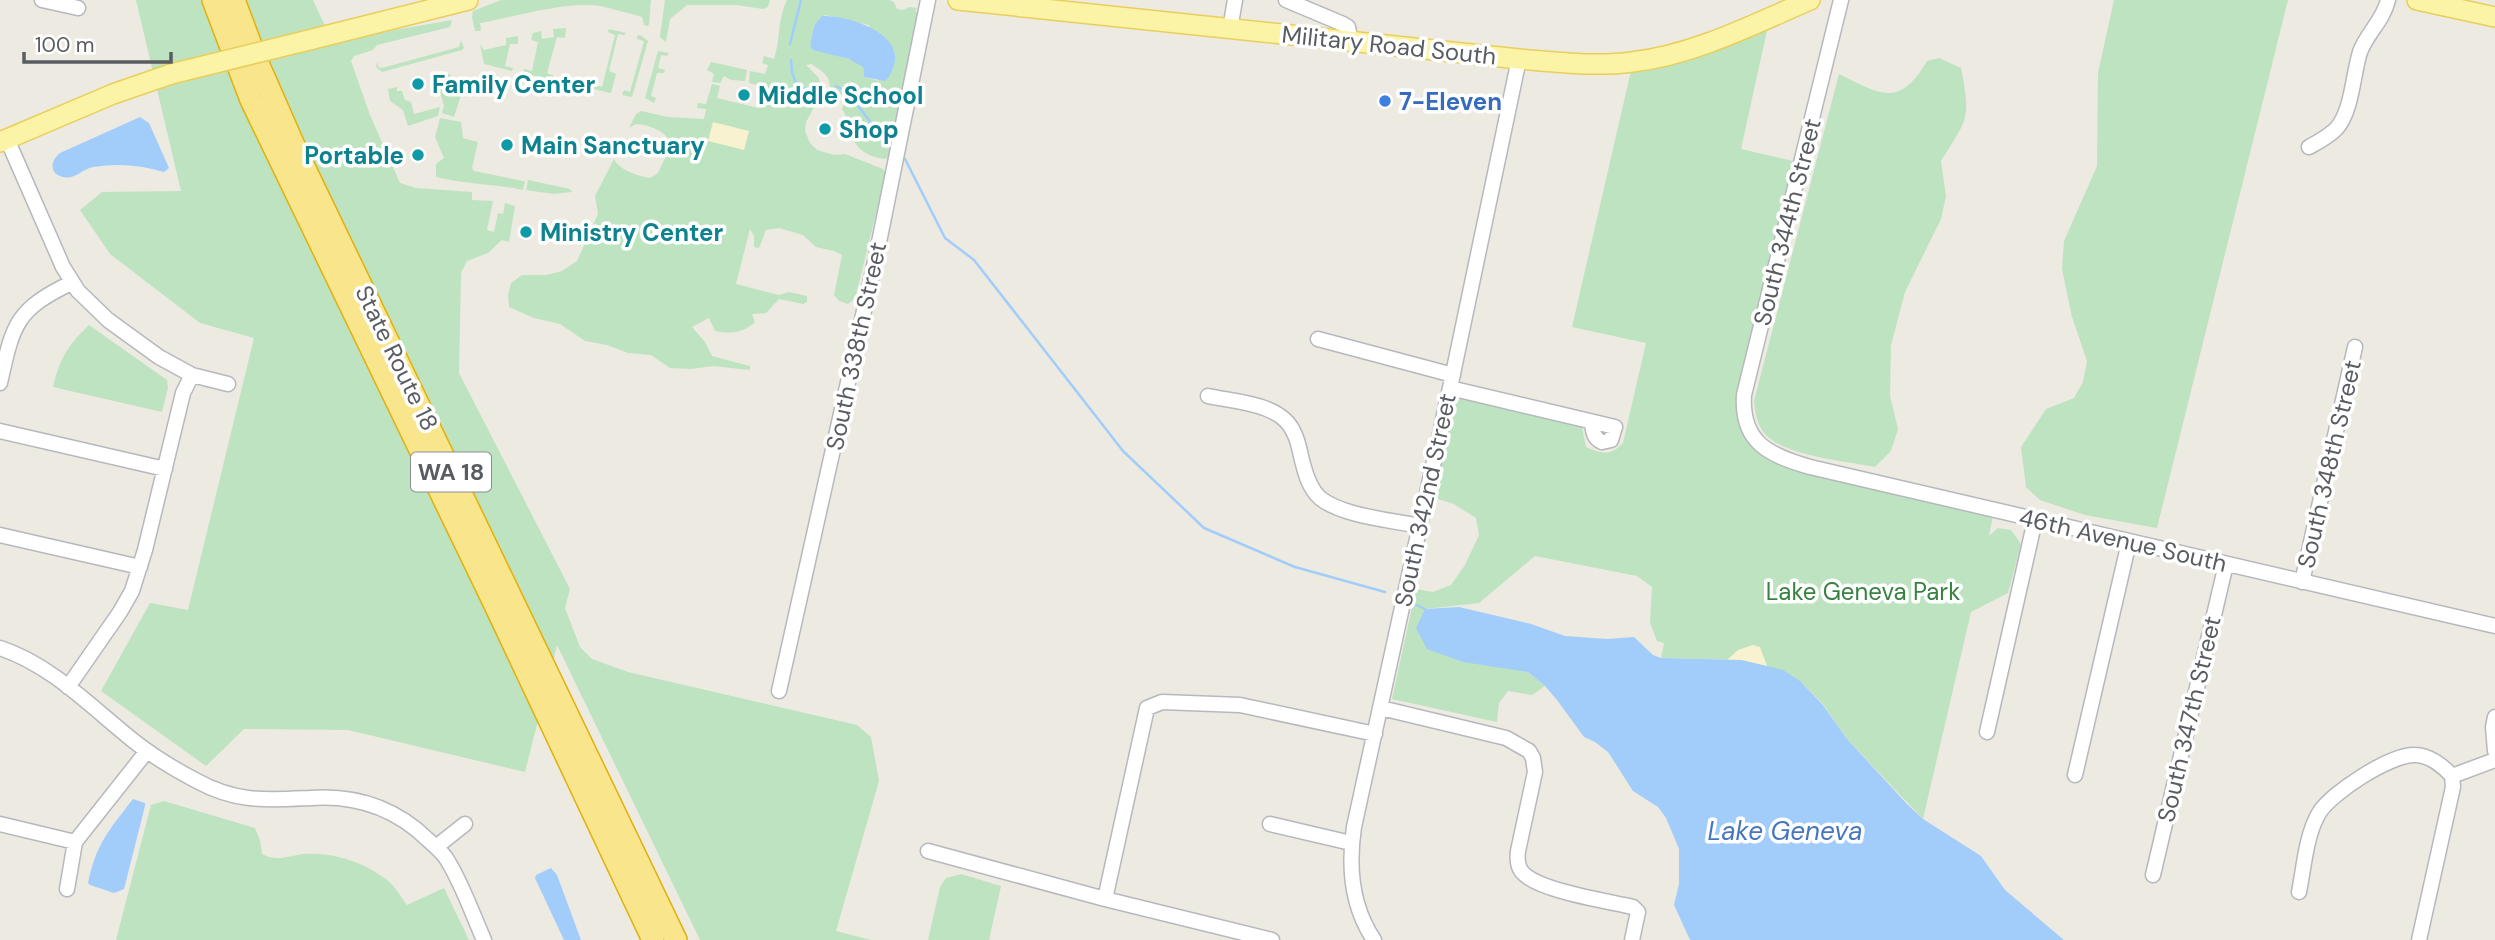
<svg xmlns="http://www.w3.org/2000/svg" width="2495" height="940" font-family="'DM Sans',sans-serif">
<rect width="100%" height="100%" fill="#eceae1"/>
<path fill="#bee3c1" fill-rule="evenodd" d="M136 0H313L332 41 452 20 450 27 377 45 373 50 354 56 351 61 370 115 400 183 416 188 472 192V200L493 201 487 230 494 232 498 213 503 214 505 203 515 206 509 242 502 240 488 253 467 261 461 273 459 373 570 589 565 608 580 647 592 659 628 672 857 725 871 737 879 781 836 931 871 940H700L557 645 525 772 348 730 244 729 206 766 101 691 150 603 188 610 254 338 200 323 110 254 80 210 102 192 181 191Z
M501 0H651L649 24 648 26 644 25 642 17C628 13 614 9 600 6 567 1 514 17 480 23L481 31H475L472 17 473 11Z
M665 0H770L768 7 763 9 737 5H687L670 19 666 42 660 37Z
M787 0H889L894 2 897 9 904 10 909 7 917 8 915 11 920 14 889 157 885 159C865 157 852 145 847 126 845 119 847 115 842 109L846 96 830 90C831 75 822 71 811 64L806 65 818 77 823 91 806 122 805 131 810 143 817 150 834 155 845 154 883 169 886 173 855 299 848 304 839 301 834 295 842 255 834 251 816 247 803 235 779 228 766 230 759 248 754 247V236L750 229 736 284 779 295 789 292 807 296V302L803 304 779 299 766 313 752 314 755 322C744 333 729 334 715 331L709 318 692 327 705 342 712 356 750 366V370L713 366 691 369 670 368 651 355 628 353 607 345 585 341 560 324 534 318 509 307 508 295 511 283 522 275H546L562 271 577 261 598 214 595 196 614 159C619 170 638 176 650 178L658 173 671 145C668 131 649 125 636 124L629 128 636 114 641 111 668 117 704 119 706 109 697 108 698 103 706 104 712 84 720 86 717 98 758 108 763 87 749 83 750 71 765 74 768 65 762 63 764 56 774 59C781 38 777 20 787 0ZM825 15 869 25 879 81 864 77 863 67 857 62 810 46 814 26Z
M2114 0H2288L2157 528 2085 515 2040 500 2026 487 2021 447 2046 409 2074 398 2083 382 2087 361 2072 317 2062 269 2064 241 2097 166 2098 73Z
M1770 17 1741 149 1802 163 1744 408 1768 451 1994 510 1989 536 1998 528 2011 530 2021 544 2008 593 1971 612 1923 819 1847 739 1823 704 1800 681 1741 660 1661 658 1664 643 1657 641 1650 623 1652 587 1637 576 1535 556 1479 603 1425 609 1516 669 1528 672 1545 686 1532 695 1508 691 1499 703 1497 722 1392 699 1416 589 1433 592 1451 585 1465 565 1479 535 1476 518 1454 504 1432 497 1449 409 1456 401 1466 396 1581 422 1586 447C1602 454 1611 456 1623 443L1646 343 1572 327 1633 62Z
M566 28 565 38 557 37 547 73 554 76 553 80 523 73 524 69 532 71 538 42 531 40 533 33 541 31 542 39 554 37 553 29Z
M609 29 626 33 624 35 618 34 609 71 616 74 611 93 593 89 594 85 602 87 615 35 608 32Z
M640 35 648 41 632 97 622 95 624 90 630 92 644 41 637 39V36Z
M518 36V44H510L505 66 513 68 512 71 484 64 480 44 484 50 506 45V38Z
M461 40 464 48 462 50 382 72 376 67 378 61V67L382 68 459 47Z
M658 51 669 53 667 56 661 55 658 68 665 70 664 73H657L651 96 656 98 654 103 645 98Z
M1939 58 1961 68C1971 119 1968 118 1941 161L1946 196 1941 219 1905 292 1891 345 1890 396 1898 429 1891 451 1875 467C1846 461 1783 456 1764 433 1757 424 1755 412 1754 401L1839 74C1880 94 1899 109 1927 61Z
M711 62 747 70 745 81 731 80 724 76 720 83 712 82 714 74 707 70Z
M448 74 451 75 450 80 465 83 454 117 442 113 444 106 436 78Z
M397 87V91H402L405 100 411 102 414 114 440 107 438 116 408 126 403 110 390 101 388 89Z
M440 118 461 122 463 138 478 142 472 168 474 171 523 181 525 182 523 190C494 184 465 184 436 177V164L444 158 435 137Z
M528 180 570 189 572 192 553 194 526 190Z
M89 325 167 380 168 388 162 412 53 387C60 358 68 345 89 325Z
M164 801 255 828 260 840 262 854C277 862 288 856 304 854 333 852 364 862 387 880 395 886 401 897 407 905L444 888 469 940H116L151 805Z
M961 874 1001 886 989 940H928L940 887 946 878Z"/>
<path fill="#f8f2d0" d="M713 122 749 131 744 150 708 141Z
M1753 645 1760 647 1767 666 1741 660H1727L1738 650Z"/>
<path fill="#a2cdfb" d="M822 16C846 15 899 31 895 61 893 69 891 76 885 81L864 77 863 67 849 59 813 50 810 46 814 26Z
M140 117 149 123 169 168 164 172C140 165 118 163 93 167 82 169 75 180 63 177 48 173 51 160 60 153Z
M1459 607 1531 624 1565 636 1607 639 1634 637 1653 655 1661 658 1741 660 1783 670 1800 681 1823 705 1847 739 1907 804 1923 819 1981 856 2005 890 2064 940H1690L1674 905 1679 884V849L1666 818 1658 807 1633 791 1608 752 1595 742 1584 737 1557 700 1545 686 1528 672 1463 662 1427 649 1416 628 1425 609Z
M133 799 145 803V806L124 889 114 893 90 885 88 883C96 844 109 830 133 799Z
M551 868 557 875 581 940H564L535 878 536 875Z"/>
<g fill="none" stroke-linecap="round" stroke-linejoin="round">
<path stroke="#a2cdfb" stroke-width="2.5" d="M790 44 801 0
M791 60 792 72 797 86 808 89 824 87
M836 86 848 93 889 146
M905 159 945 238 974 260 1123 451 1204 528 1295 567 1385 592
M1415 604 1425 609"/>
<defs>
<path id="minor" d="M42 0 78 8
M1286 0 1343 24 1348 27 1351 41
M1841 0 1744 395C1741 443 1769 455 1810 467L2495 626
M1230 29 1235 0
M7 139 63 267 78 291 108 320 159 357 192 375 228 384
M2309 147C2318 142 2328 137 2336 129 2352 112 2353 74 2360 52 2367 33 2383 21 2388 0
M1318 339 1453 375
M0 383C13 325 15 310 71 283
M1450 388 1615 427 1611 440 1602 442C1593 438 1593 431 1592 422
M1208 396C1235 402 1282 403 1294 433 1299 442 1300 454 1303 464 1306 476 1310 489 1320 498 1342 516 1391 520 1419 526
M0 431 165 469
M0 535 140 567
M2302 582 2355 347
M0 648C52 665 92 708 135 742 154 757 176 770 197 781 237 803 268 800 311 798 356 795 395 808 427 839 434 845 441 851 446 858 462 883 472 913 484 940
M68 687 120 612 132 591 145 550 183 393 192 375
M779 691 876 257 928 0
M1381 708 1506 738 1529 751 1533 758 1535 772 1518 851C1517 859 1517 866 1522 872 1538 891 1608 901 1633 907L1638 912 1632 940
M2495 717 2493 727 2495 751
M1987 732 2035 520
M2075 775 2129 542
M0 824 75 842
M1270 824 1351 843
M436 847 465 824
M928 851 1105 899 1272 940
M2153 875 2226 564
M67 889 75 842 147 751
M2299 892C2304 867 2306 835 2319 813 2331 793 2391 754 2415 755 2429 755 2443 766 2452 776
M1105 899 1147 708 1162 702 1240 705 1375 734
M1374 940C1351 906 1348 867 1354 827L1450 388 1519 59
M2419 940 2453 787 2452 776 2495 760"/>
<path id="major" d="M958 0 1519 59C1556 62 1595 67 1632 62 1694 55 1754 24 1810 0
M2417 0 2495 17
M309 40 468 0
M0 142 113 94 171 74"/>
<path id="highway" d="M213 0 251 100 494 603 653 940
M234 0 257 61 296 150 676 940"/>
</defs>
<use href="#minor" stroke="#b6b8bd" stroke-width="17"/>
<use href="#major" stroke="#eace5b" stroke-width="22"/>
<use href="#highway" stroke="#e3b00a" stroke-width="24"/>
<use href="#minor" stroke="#fff" stroke-width="14"/>
<use href="#major" stroke="#fbf4a7" stroke-width="19"/>
<use href="#highway" stroke="#f8e58c" stroke-width="21"/>
<defs>
<path id="major-bridge" d="M171 74 309 40"/>
</defs>
<use href="#major-bridge" stroke="#eace5b" stroke-width="22" stroke-linecap="butt"/>
<use href="#major-bridge" stroke="#fbf4a7" stroke-width="19"/>
</g>
<g fill="#0f9aa8" stroke="#fff" stroke-width="2.5">
<circle cx="418" cy="84" r="7"/>
<circle cx="744" cy="95" r="7"/>
<circle cx="825" cy="129" r="7"/>
<circle cx="507" cy="145" r="7"/>
<circle cx="418" cy="155" r="7"/>
<circle cx="526" cy="232" r="7"/>
</g>
<circle fill="#3f7fe0" stroke="#fff" stroke-width="2.5" cx="1385" cy="101" r="7"/>
<g text-anchor="middle" dominant-baseline="central" stroke-width="7" stroke-linejoin="round" paint-order="stroke">
<rect fill="#fff" stroke="#8b8d90" stroke-width="2" x="411" y="452.5" width="80" height="39" rx="5"/>
<g font-size="23" font-weight="bold" fill="#595c61">
<text x="451" y="472">WA 18</text>
</g>
<g font-size="24" fill="#595c61" stroke="#fff">
<text transform="translate(1389 45) rotate(6)">Military Road South</text>
<text transform="translate(1787 222) rotate(-76)">South 344th Street</text>
<text transform="translate(856 346) rotate(-78)">South 338th Street</text>
<text transform="translate(397 358) rotate(64)">State Route 18</text>
<text transform="translate(2329 464) rotate(-77)">South 348th Street</text>
<text transform="translate(1425 500) rotate(-78)">South 342nd Street</text>
<text transform="translate(2123 540) rotate(13)">46th Avenue South</text>
<text transform="translate(2189 719) rotate(-77)">South 347th Street</text>
</g>
<g font-size="24" font-weight="bold" fill="#0d838f" stroke="#fff" text-anchor="start">
<text x="432" y="84">Family Center</text>
<text x="758" y="95">Middle School</text>
<text x="839" y="129">Shop</text>
<text x="521" y="145">Main Sanctuary</text>
<text x="404" y="155" text-anchor="end">Portable</text>
<text x="540" y="232">Ministry Center</text>
</g>
<g font-size="24" font-weight="bold" fill="#366cbe" stroke="#fff" text-anchor="start">
<text x="1399" y="101">7-Eleven</text>
</g>
<g font-size="24" fill="#388241" stroke="#fff">
<text x="1863" y="591">Lake Geneva Park</text>
</g>
<g font-size="26" font-style="italic" fill="#4676bd" stroke="#fff">
<text x="1785" y="831">Lake Geneva</text>
</g>
</g>
<path d="M24 52v10h147v-10" fill="none" stroke="#595c61" stroke-width="3.5"/>
<text x="35" y="52" font-size="21" fill="#595c61" stroke="#ffffff" stroke-width="5" paint-order="stroke">100 m</text>
</svg>
